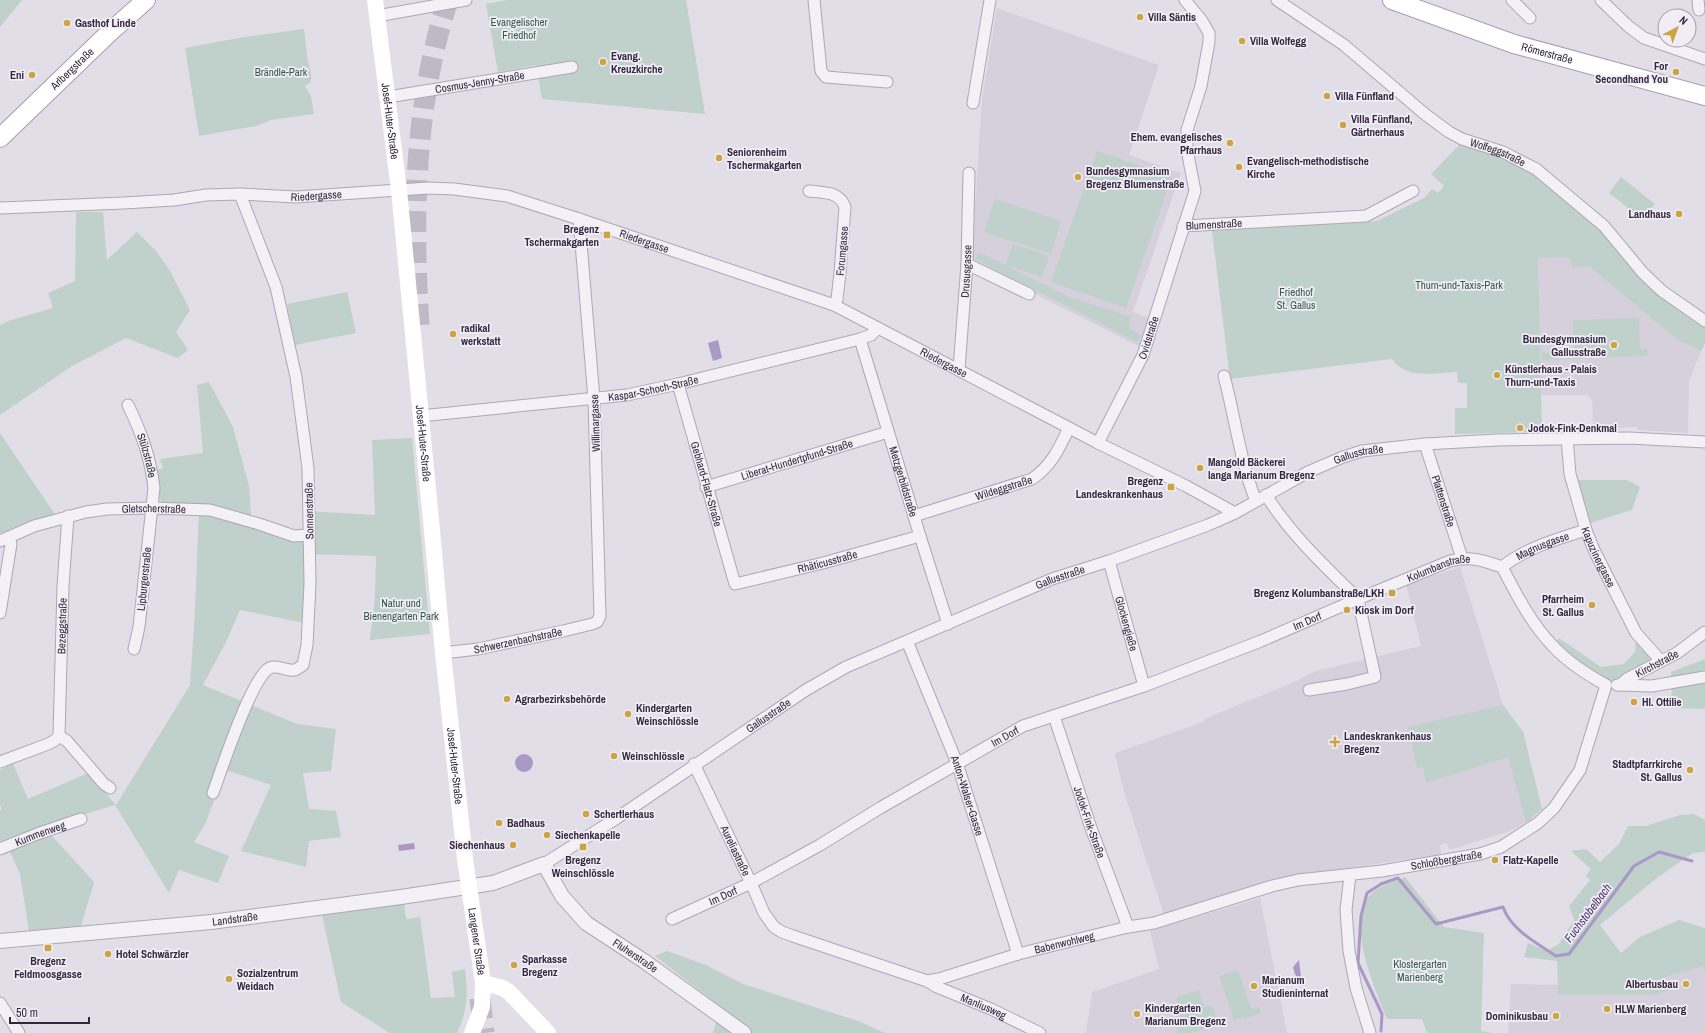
<svg xmlns="http://www.w3.org/2000/svg" width="1705" height="1033" font-family="'Archivo Narrow',sans-serif">
<rect width="100%" height="100%" fill="#e2dee7"/>
<path fill="#d6d0dc" d="M997 8 1159 65 1129 155 1181 173 1133 312 1149 318 1140 347 978 265 973 259 972 253 982 99Z
M1571 257 1572 268 1590 267 1676 339 1701 351 1689 382 1688 433 1639 430 1635 427 1593 429 1592 400 1587 395H1540L1538 258Z
M1460 567 1503 705 1523 732 1542 809 1530 820 1510 831 1453 849H1449L1447 843 1440 845 1441 853 1438 855 1293 876 1164 915 1124 792 1115 753 1203 722 1206 718 1290 684 1316 671 1421 646 1406 584Z
M1260 898 1287 1033H1086L1092 992 1159 969 1150 931Z
M1705 960V1033H1508L1511 984 1576 985Z"/>
<path fill="#bfd1ca" d="M0 0H22L0 27Z
M507 0H686L705 114 542 99 536 65 498 72 486 4Z
M304 29 307 56 311 75V82L305 86 311 96 314 114 271 120 256 126 199 136 185 48 244 37Z
M1462 142 1531 170 1610 238 1659 296 1705 328V344L1701 351 1676 339 1590 267 1572 268 1570 257 1538 258 1542 432 1455 434V408H1467V383H1458L1457 372C1435 373 1406 380 1392 359L1230 379 1212 231 1377 221 1424 198 1432 189 1438 193 1444 186 1431 174Z
M1097 151 1172 177 1126 308 1051 282Z
M1621 177 1655 204 1643 220 1609 193Z
M995 199 1061 221 1051 254 984 232Z
M76 212H103L107 260 137 232 156 251 169 269 190 310 176 332 188 350 178 358 126 338 72 366 0 415V325L8 321 53 308 48 293 75 281Z
M1013 244 1049 256 1042 277 1006 265Z
M979 252 1069 297 1131 317 1129 328 1141 335 1137 342 975 259Z
M347 292 356 333 295 345 287 304Z
M1639 318 1640 349H1647V356L1542 360V353L1574 351 1573 320Z
M209 382 233 427 249 486 251 517 293 531 304 528 306 511 375 515 372 440 412 438 430 634 370 640 375 598 376 556 308 554 304 623 240 610 225 644 203 685 297 724 336 729 331 771 303 773 309 809 336 811 341 837 309 841 306 867 241 851 271 785 226 770 205 824 194 842 229 856 218 883 179 870 169 893 115 805 44 827 94 882 81 926 29 931 20 874 5 841 0 844V810L2 809 0 805V770L13 763 28 799 88 773 116 805 190 685 195 612 199 506 165 504C154 498 157 481 157 470L163 468 160 459 203 453 197 385Z
M0 433 56 516 32 522 0 534Z
M1578 480H1627L1640 487 1632 510 1590 523 1583 504Z
M1559 638 1601 667 1624 664 1635 652 1636 639 1655 661 1621 679 1606 681 1584 670 1553 644Z
M1705 659V709L1672 708 1671 672Z
M1503 705 1523 732 1542 809 1526 822 1508 757 1426 783 1423 767 1417 768 1408 727Z
M1694 814 1705 820V852L1693 853 1658 877 1600 925 1621 953 1640 937 1679 920 1705 928V973L1703 966 1664 977 1668 991 1653 995H1558L1557 961 1524 957 1528 943 1547 951 1559 944 1574 920 1569 906 1590 880 1586 876 1591 869 1571 851 1586 849 1600 862 1619 844 1628 826H1646L1680 815Z
M1405 877 1444 927 1484 933 1481 1031 1492 1033H1427L1422 1019H1387C1375 988 1340 914 1377 889 1385 884 1397 881 1405 877Z
M404 904 406 919 420 917 431 998 455 997 452 972 465 969C468 994 468 1010 457 1033H390L341 1002 322 915Z
M667 951 706 965 743 984 858 1021 885 1033H713L721 1007 655 956Z
M1238 970 1251 1009 1259 1007 1261 1013 1244 1019 1243 1017 1234 1020 1219 976Z
M1199 990 1204 1007 1212 1005 1218 1024 1192 1033H1178L1175 1016 1177 997Z"/>
<path fill="#aa99c7" d="M718 340 722 358 713 361 708 343Z
M515 763a9 9 0 1 1 18 0a9 9 0 1 1-18 0Z
M414 843 415 849 399 851 398 845Z
M1299 960 1301 977 1298 979 1295 974 1293 967Z"/>
<g fill="none" stroke-linecap="round" stroke-linejoin="round">
<path stroke="#aa99c7" stroke-width="3" d="M1381 1031 1382 1014 1358 963 1361 916 1367 893 1381 884 1398 878 1436 924 1503 907C1511 930 1537 943 1556 956L1569 954 1634 866 1659 852 1692 861"/>
<path stroke="#bfb9c5" stroke-width="21" stroke-dasharray="21 10" stroke-linecap="butt" d="M419 325C412 216 414 105 448 0
M480 998 484 1033"/>
<defs>
<g id="minor">
<path d="M814 0 821 71 826 77 887 82"/>
<path id="s1" d="M1277 0 1344 45 1426 115 1449 132 1462 139 1503 152 1536 169 1604 226 1643 273 1662 291 1705 321"/>
<path d="M1512 0 1530 18"/>
<path d="M1601 0 1628 26 1644 38 1705 59"/>
<path d="M1698 0 1699 10"/>
<path d="M377 16 466 0"/>
<path id="s2" d="M388 97 572 67"/>
<path d="M973 103 990 0"/>
<path d="M809 191C824 193 839 191 845 207L840 273 837 299 834 305"/>
<path id="s3" d="M0 208 124 203 174 200 206 195 240 194 296 197 428 188 454 189 507 196 579 219 834 305 1098 443 1186 486 1235 513"/>
<path id="s4" d="M1183 226 1366 216 1413 191"/>
<path d="M967 264 1029 294"/>
<path id="s5" d="M860 339 920 536 948 624"/>
<path id="s6" d="M959 369 967 264 969 173"/>
<path d="M1224 376C1235 417 1240 461 1256 501"/>
<path id="s7" d="M678 384 735 584 823 563 920 536"/>
<path id="s8" d="M128 405C142 434 150 456 154 488L139 627 134 649"/>
<path id="s9" d="M420 416 627 395 678 384 860 339 871 335 878 328"/>
<path id="s10" d="M1567 438 1570 474 1586 530 1594 550 1636 633 1661 661"/>
<path id="s11" d="M1098 443 1143 355 1195 191 1187 150V130L1201 86 1209 42V33L1202 21 1185 0"/>
<path id="s12" d="M1425 444 1462 558"/>
<path id="s13" d="M706 487 888 432"/>
<path id="s14" d="M1266 495C1291 535 1325 566 1358 599L1450 561C1471 556 1482 560 1502 567 1516 594 1531 623 1552 645 1567 662 1586 674 1606 685"/>
<path id="s15" d="M914 516 1032 479C1051 466 1059 449 1069 428"/>
<path id="s16" d="M0 541 34 526 86 512 107 509 151 508 210 510 259 524 294 536 309 535"/>
<path id="s17" d="M1109 561 1144 686"/>
<path id="s18" d="M1502 567C1526 548 1557 539 1586 530"/>
<path d="M0 613 11 544 9 537"/>
<path id="s19" d="M907 641 957 763 1018 954"/>
<path id="s20" d="M443 653 478 649 563 631 592 624 597 622 600 616 594 399 579 219"/>
<path d="M1617 685 1652 686 1705 677"/>
<path id="s21" d="M1620 685 1627 679 1677 653 1705 632"/>
<path id="s22" d="M1054 716 1091 828 1128 927"/>
<path id="s23" d="M59 736 63 586 68 516"/>
<path d="M59 736 67 741 104 784 110 788"/>
<path d="M0 762 48 744 54 741 59 736"/>
<path id="s24" d="M694 764 751 883 764 913 774 927 782 932 793 936 927 981 939 979 1018 954 1128 927 1154 923 1272 886 1298 880 1382 871 1480 854 1501 847 1538 823 1554 808 1580 770 1606 685"/>
<path d="M213 793C222 768 250 682 268 669 276 663 286 672 295 670 297 669 300 667 303 665L307 645 310 584 308 468 296 377 276 287 240 194"/>
<path id="s25" d="M0 849 37 834 81 819"/>
<path id="s26" d="M544 864 617 818 806 690 846 667 1052 579 1109 561 1208 525 1235 513 1308 472 1343 457 1362 451 1425 444 1497 440 1629 438 1705 442"/>
<path d="M1350 875 1346 910 1349 951 1356 988 1370 1033"/>
<path id="s27" d="M672 919 751 883 820 845 880 808 1023 726 1144 686 1261 641 1358 599 1375 677 1347 684 1309 690"/>
<path id="s28" d="M927 981 937 987 991 1009 1040 1033"/>
<path d="M0 1003 19 1033"/>
</g>
<g id="tertiary">
<path id="s29" d="M0 941 211 922 401 897 493 883 544 864 562 896 586 923 644 961 744 1033"/>
</g>
<g id="primary">
<path id="s31" d="M1392 0 1514 44 1705 96"/>
<path id="s32" d="M0 138 110 32 146 0"/>
</g>
</defs>
<use href="#minor" stroke="#ada7b4" stroke-width="13"/>
<use href="#tertiary" stroke="#ada7b4" stroke-width="16"/>
<use href="#primary" stroke="#a79db3" stroke-width="20"/>
<use href="#minor" stroke="#f3f0f6" stroke-width="11"/>
<use href="#tertiary" stroke="#f3f0f6" stroke-width="14"/>
<g stroke="#fff" stroke-width="16">
<path id="s30" d="M375 0 399 190 433 541 443 653 465 859 483 983 482 1007 472 1033"/>
<path d="M483 983 503 988 509 992 548 1033"/>
</g>
<use href="#primary" stroke="#fff" stroke-width="18"/>
</g>
<g fill="#cca443" stroke="#f1edf5" stroke-width="1.5">
<circle cx="1140" cy="17" r="4"/>
<circle cx="67" cy="23" r="4"/>
<circle cx="1242" cy="41" r="4"/>
<circle cx="603" cy="62" r="4"/>
<circle cx="1676" cy="72" r="4"/>
<circle cx="32" cy="75" r="4"/>
<circle cx="1327" cy="96" r="4"/>
<circle cx="1343" cy="125" r="4"/>
<circle cx="1230" cy="143" r="4"/>
<circle cx="719" cy="158" r="4"/>
<circle cx="1239" cy="167" r="4"/>
<circle cx="1078" cy="177" r="4"/>
<circle cx="1679" cy="214" r="4"/>
<rect x="603" y="231" width="8" height="8" rx="2"/>
<circle cx="453" cy="334" r="4"/>
<circle cx="1614" cy="345" r="4"/>
<circle cx="1497" cy="375" r="4"/>
<circle cx="1520" cy="428" r="4"/>
<circle cx="1200" cy="468" r="4"/>
<rect x="1167" y="483" width="8" height="8" rx="2"/>
<rect x="1388" y="589" width="8" height="8" rx="2"/>
<circle cx="1592" cy="605" r="4"/>
<circle cx="1347" cy="610" r="4"/>
<circle cx="507" cy="699" r="4"/>
<circle cx="1634" cy="702" r="4"/>
<circle cx="628" cy="714" r="4"/>
<path d="M1333 736h4v4h4v4h-4v4h-4v-4h-4v-4h4z"/>
<circle cx="614" cy="756" r="4"/>
<circle cx="1690" cy="770" r="4"/>
<circle cx="586" cy="814" r="4"/>
<circle cx="499" cy="823" r="4"/>
<circle cx="547" cy="835" r="4"/>
<circle cx="513" cy="845" r="4"/>
<rect x="579" y="843" width="8" height="8" rx="2"/>
<circle cx="1495" cy="860" r="4"/>
<rect x="44" y="944" width="8" height="8" rx="2"/>
<circle cx="108" cy="954" r="4"/>
<circle cx="514" cy="965" r="4"/>
<circle cx="229" cy="979" r="4"/>
<circle cx="1686" cy="984" r="4"/>
<circle cx="1254" cy="986" r="4"/>
<circle cx="1607" cy="1009" r="4"/>
<circle cx="1137" cy="1014" r="4"/>
<circle cx="1556" cy="1016" r="4"/>
</g>
<g text-anchor="middle" dominant-baseline="central" stroke-width="3.5" stroke-linejoin="round" paint-order="stroke">
<g font-size="11" font-weight="bold" fill="#32273e" stroke="#f1edf5" text-anchor="start">
<text x="1148" y="17">Villa Säntis</text>
<text x="75" y="23">Gasthof Linde</text>
<text x="1250" y="41">Villa Wolfegg</text>
<text x="611" y="56">Evang.<tspan x="611" dy="13">Kreuzkirche</tspan></text>
<text x="1668" y="66" text-anchor="end">For<tspan x="1668" dy="13">Secondhand You</tspan></text>
<text x="24" y="75" text-anchor="end">Eni</text>
<text x="1335" y="96">Villa Fünfland</text>
<text x="1351" y="119">Villa Fünfland,<tspan x="1351" dy="13">Gärtnerhaus</tspan></text>
<text x="1222" y="137" text-anchor="end">Ehem. evangelisches<tspan x="1222" dy="13">Pfarrhaus</tspan></text>
<text x="727" y="152">Seniorenheim<tspan x="727" dy="13">Tschermakgarten</tspan></text>
<text x="1247" y="161">Evangelisch-methodistische<tspan x="1247" dy="13">Kirche</tspan></text>
<text x="1086" y="171">Bundesgymnasium<tspan x="1086" dy="13">Bregenz Blumenstraße</tspan></text>
<text x="1671" y="214" text-anchor="end">Landhaus</text>
<text x="599" y="229" text-anchor="end">Bregenz<tspan x="599" dy="13">Tschermakgarten</tspan></text>
<text x="461" y="328">radikal<tspan x="461" dy="13">werkstatt</tspan></text>
<text x="1606" y="339" text-anchor="end">Bundesgymnasium<tspan x="1606" dy="13">Gallusstraße</tspan></text>
<text x="1505" y="369">Künstlerhaus - Palais<tspan x="1505" dy="13">Thurn-und-Taxis</tspan></text>
<text x="1528" y="428">Jodok-Fink-Denkmal</text>
<text x="1208" y="462">Mangold Bäckerei<tspan x="1208" dy="13">langa Marianum Bregenz</tspan></text>
<text x="1163" y="481" text-anchor="end">Bregenz<tspan x="1163" dy="13">Landeskrankenhaus</tspan></text>
<text x="1384" y="593" text-anchor="end">Bregenz Kolumbanstraße/LKH</text>
<text x="1584" y="599" text-anchor="end">Pfarrheim<tspan x="1584" dy="13">St. Gallus</tspan></text>
<text x="1355" y="610">Kiosk im Dorf</text>
<text x="515" y="699">Agrarbezirksbehörde</text>
<text x="1642" y="702">Hl. Ottilie</text>
<text x="636" y="708">Kindergarten<tspan x="636" dy="13">Weinschlössle</tspan></text>
<text x="1344" y="736">Landeskrankenhaus<tspan x="1344" dy="13">Bregenz</tspan></text>
<text x="622" y="756">Weinschlössle</text>
<text x="1682" y="764" text-anchor="end">Stadtpfarrkirche<tspan x="1682" dy="13">St. Gallus</tspan></text>
<text x="594" y="814">Schertlerhaus</text>
<text x="507" y="823">Badhaus</text>
<text x="555" y="835">Siechenkapelle</text>
<text x="505" y="845" text-anchor="end">Siechenhaus</text>
<text x="583" y="860" text-anchor="middle">Bregenz<tspan x="583" dy="13">Weinschlössle</tspan></text>
<text x="1503" y="860">Flatz-Kapelle</text>
<text x="116" y="954">Hotel Schwärzler</text>
<text x="522" y="959">Sparkasse<tspan x="522" dy="13">Bregenz</tspan></text>
<text x="48" y="961" text-anchor="middle">Bregenz<tspan x="48" dy="13">Feldmoosgasse</tspan></text>
<text x="237" y="973">Sozialzentrum<tspan x="237" dy="13">Weidach</tspan></text>
<text x="1262" y="980">Marianum<tspan x="1262" dy="13">Studieninternat</tspan></text>
<text x="1678" y="984" text-anchor="end">Albertusbau</text>
<text x="1145" y="1008">Kindergarten<tspan x="1145" dy="13">Marianum Bregenz</tspan></text>
<text x="1615" y="1009">HLW Marienberg</text>
<text x="1548" y="1016" text-anchor="end">Dominikusbau</text>
</g>
<g font-size="11" fill="#35594d" stroke="#f1edf5">
<text x="519" y="22">Evangelischer<tspan x="519" dy="13">Friedhof</tspan></text>
<text x="281" y="72">Brändle-Park</text>
<text x="1459" y="285">Thurn-und-Taxis-Park</text>
<text x="1296" y="292">Friedhof<tspan x="1296" dy="13">St. Gallus</tspan></text>
<text x="401" y="603">Natur und<tspan x="401" dy="13">Bienengarten Park</tspan></text>
<text x="1420" y="964">Klostergarten<tspan x="1420" dy="13">Marienberg</tspan></text>
</g>
<g font-size="11" fill="#32273e" stroke="#f1edf5">
<text stroke="none"><textPath href="#s31" startOffset="164">Römerstraße</textPath></text>
<text stroke="none"><textPath href="#s32" startOffset="100">Arlbergstraße</textPath></text>
<text stroke="none"><textPath href="#s2" startOffset="93">Cosmus-Jenny-Straße</textPath></text>
<text stroke="none"><textPath href="#s30" startOffset="122">Josef-Huter-Straße</textPath></text>
<text stroke="none"><textPath href="#s1" startOffset="270">Wolfeggstraße</textPath></text>
<text stroke="none"><textPath href="#s3" startOffset="317">Riedergasse</textPath></text>
<text stroke="none"><textPath href="#s4" startOffset="31">Blumenstraße</textPath></text>
<text stroke="none"><textPath href="#s3" startOffset="653">Riedergasse</textPath></text>
<text transform="translate(842 251) rotate(-85)">Forumgasse</text>
<text stroke="none"><textPath href="#s6" startOffset="98">Drususgasse</textPath></text>
<text stroke="none"><textPath href="#s11" startOffset="117">Ovidstraße</textPath></text>
<text stroke="none"><textPath href="#s3" startOffset="977">Riedergasse</textPath></text>
<text stroke="none"><textPath href="#s9" startOffset="235">Kaspar-Schoch-Straße</textPath></text>
<text transform="translate(595 423) rotate(-92)">Willimargasse</text>
<text stroke="none"><textPath href="#s30" startOffset="446">Josef-Huter-Straße</textPath></text>
<text stroke="none"><textPath href="#s8" startOffset="54">Stülzstraße</textPath></text>
<text stroke="none"><textPath href="#s26" startOffset="917">Gallusstraße</textPath></text>
<text stroke="none"><textPath href="#s13" startOffset="95">Liberat-Hundertpfund-Straße</textPath></text>
<text stroke="none"><textPath href="#s5" startOffset="149">Metzgerbildstraße</textPath></text>
<text stroke="none"><textPath href="#s7" startOffset="104">Gebhard-Flatz-Straße</textPath></text>
<text stroke="none"><textPath href="#s15" startOffset="94">Wildeggstraße</textPath></text>
<text stroke="none"><textPath href="#s12" startOffset="60">Plattenstraße</textPath></text>
<text stroke="none"><textPath href="#s16" startOffset="159">Gletscherstraße</textPath></text>
<text transform="translate(309 511) rotate(-91)">Sonnenstraße</text>
<text stroke="none"><textPath href="#s18" startOffset="46">Magnusgasse</textPath></text>
<text stroke="none"><textPath href="#s10" startOffset="124">Kapuzinergasse</textPath></text>
<text stroke="none"><textPath href="#s7" startOffset="303">Rhäticusstraße</textPath></text>
<text stroke="none"><textPath href="#s14" startOffset="226">Kolumbanstraße</textPath></text>
<text stroke="none"><textPath href="#s26" startOffset="593">Gallusstraße</textPath></text>
<text transform="translate(144 579) rotate(-84)">Lipburgerstraße</text>
<text stroke="none"><textPath href="#s27" startOffset="704">Im Dorf</textPath></text>
<text stroke="none"><textPath href="#s17" startOffset="65">Glockengieße</textPath></text>
<text stroke="none"><textPath href="#s23" startOffset="110">Bezeggstraße</textPath></text>
<text stroke="none"><textPath href="#s20" startOffset="76">Schwerzenbachstraße</textPath></text>
<text stroke="none"><textPath href="#s21" startOffset="43">Kirchstraße</textPath></text>
<text stroke="none"><textPath href="#s26" startOffset="269">Gallusstraße</textPath></text>
<text stroke="none"><textPath href="#s27" startOffset="380">Im Dorf</textPath></text>
<text stroke="none"><textPath href="#s30" startOffset="770">Josef-Huter-Straße</textPath></text>
<text stroke="none"><textPath href="#s19" startOffset="166">Anton-Walser-Gasse</textPath></text>
<text stroke="none"><textPath href="#s22" startOffset="112">Jodok-Fink-Straße</textPath></text>
<text stroke="none"><textPath href="#s25" startOffset="43">Kummenweg</textPath></text>
<text stroke="none"><textPath href="#s24" startOffset="96">Aureliastraße</textPath></text>
<text stroke="none"><textPath href="#s24" startOffset="879">Schloßbergstraße</textPath></text>
<text stroke="none"><textPath href="#s27" startOffset="56">Im Dorf</textPath></text>
<text stroke="none"><textPath href="#s29" startOffset="236">Landstraße</textPath></text>
<text stroke="none"><textPath href="#s30" startOffset="947">Langener Straße</textPath></text>
<text stroke="none"><textPath href="#s24" startOffset="487">Babenwohlweg</textPath></text>
<text stroke="none"><textPath href="#s29" startOffset="683">Fluherstraße</textPath></text>
<text stroke="none"><textPath href="#s28" startOffset="62">Manliusweg</textPath></text>
</g>
<g font-size="12" font-style="italic" fill="#4c3271" stroke="#f1edf5">
<text transform="translate(1588 913) rotate(-53)">Fuchstobelbach</text>
</g>
</g>
<g transform="translate(1677 28) rotate(41)"><circle r="19" fill="#f1edf5" stroke="#a59eac"/>
<path d="M0-3L7 15L0 10L-7 15Z" fill="#cca443"/>
<text y="-6" font-size="11" font-weight="bold" text-anchor="middle" fill="#32273e">N</text>
</g>
<path d="M10 1017v6h79v-6" fill="none" stroke="#32273e" stroke-width="2"/>
<text x="16" y="1017" font-size="12" fill="#32273e" stroke="#f1edf5" stroke-width="3" paint-order="stroke">50 m</text>
</svg>
